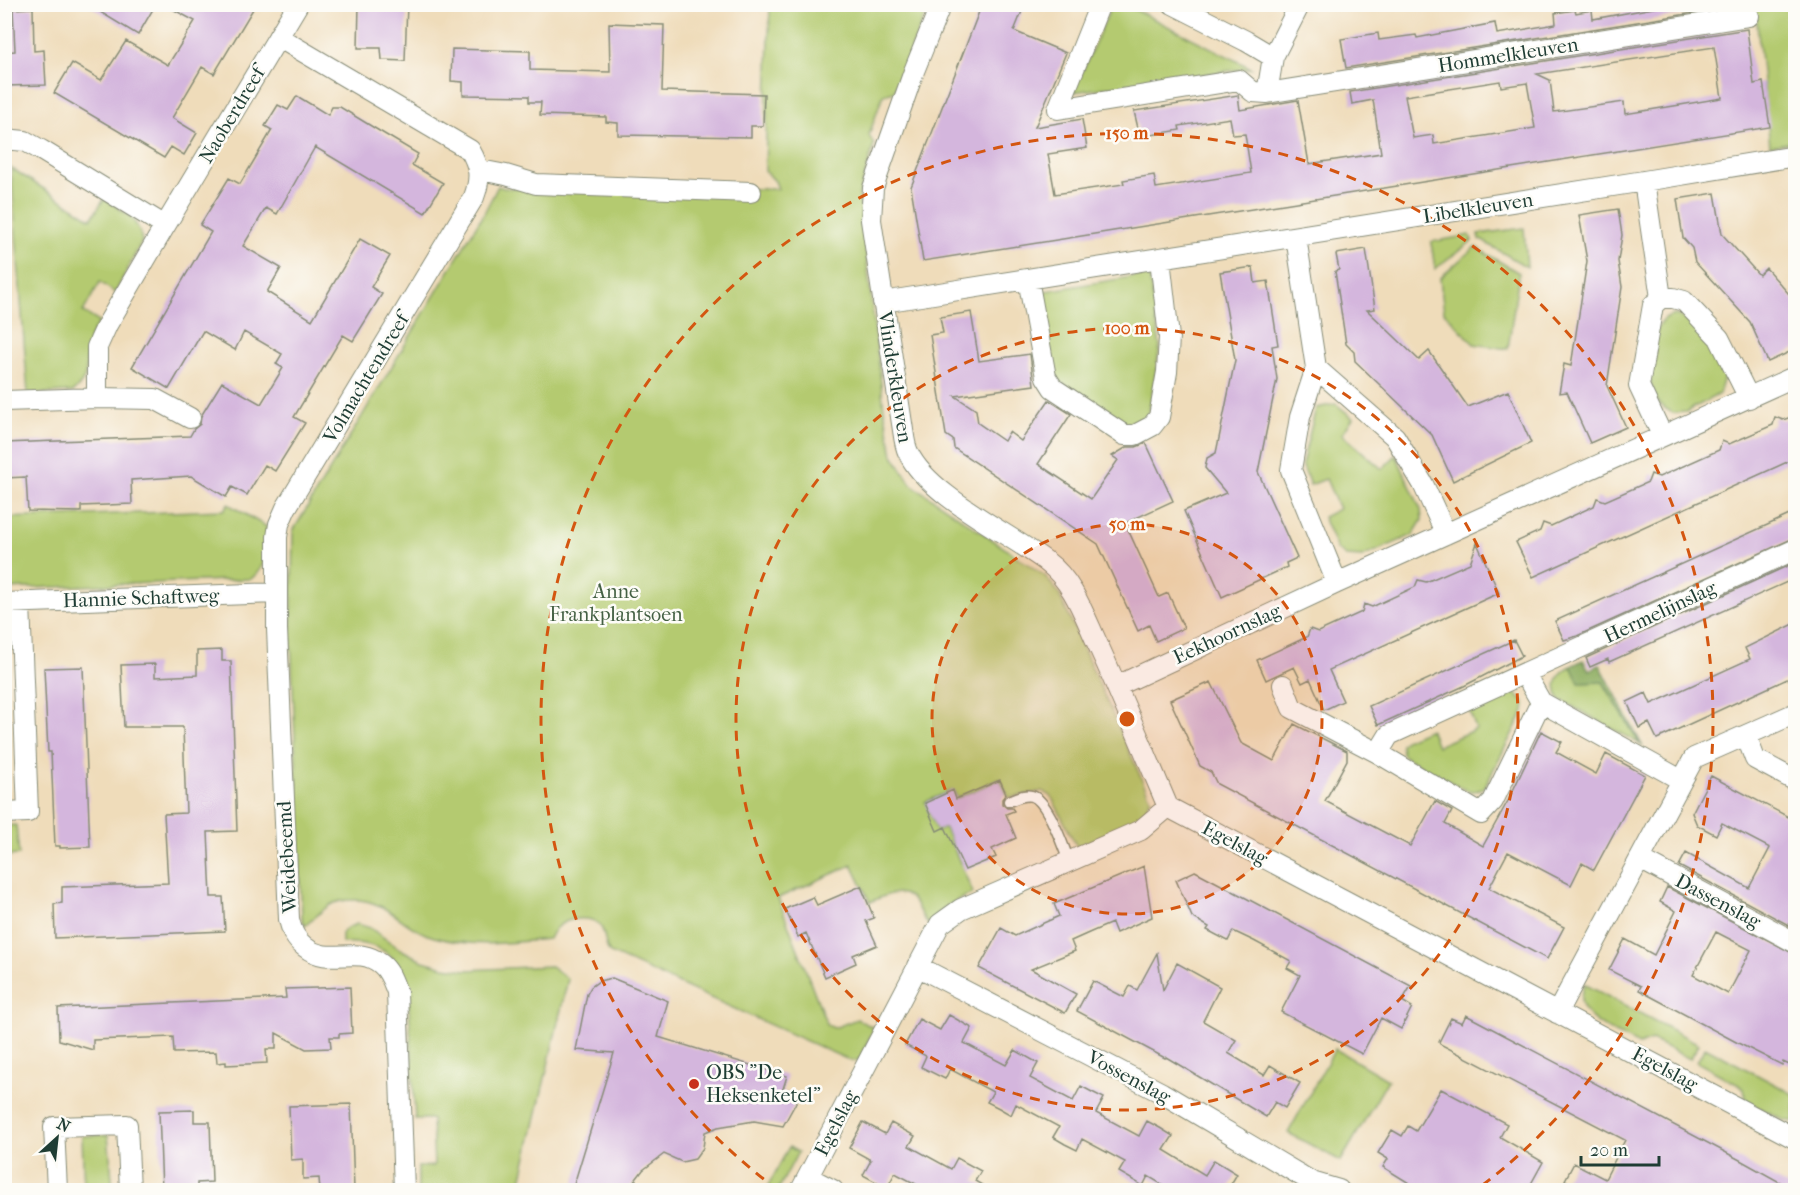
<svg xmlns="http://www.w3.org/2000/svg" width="1800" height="1195" font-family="'IM FELL French Canon',serif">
<rect width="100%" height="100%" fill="#fdfcf7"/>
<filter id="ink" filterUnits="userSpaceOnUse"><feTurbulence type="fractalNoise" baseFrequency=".0167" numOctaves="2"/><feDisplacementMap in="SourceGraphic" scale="12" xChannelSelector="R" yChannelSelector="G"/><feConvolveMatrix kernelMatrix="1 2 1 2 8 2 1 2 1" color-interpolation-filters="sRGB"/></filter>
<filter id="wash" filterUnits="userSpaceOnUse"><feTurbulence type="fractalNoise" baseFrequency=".008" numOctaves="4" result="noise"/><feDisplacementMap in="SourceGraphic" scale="24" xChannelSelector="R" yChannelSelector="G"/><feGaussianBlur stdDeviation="1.35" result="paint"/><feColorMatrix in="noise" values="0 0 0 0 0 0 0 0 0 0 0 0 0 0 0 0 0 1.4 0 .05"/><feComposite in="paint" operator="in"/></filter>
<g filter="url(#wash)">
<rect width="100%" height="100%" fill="#efdcba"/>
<path fill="#b4ca6f" stroke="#6a8452" stroke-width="1.5" d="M770 5H929L894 92 883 95 869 135 874 145 859 194 884 409 893 455 911 484 1045 576 1058 592 1151 800 1148 802 1146 812 1139 819 1077 847 1051 796 1043 791 1009 798 1000 779 957 798 953 790 925 802 937 831 945 828 973 893C953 902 942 906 929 925 922 918 921 913 916 905 905 885 886 895 870 902L852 865 778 898 827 1025 834 1028 857 1019 874 1028 859 1060 851 1061 610 953C604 946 606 935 601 927 593 914 567 918 557 927 553 930 551 935 549 939 510 943 473 948 434 937 403 929 387 898 352 900 344 900 337 901 330 905 321 911 313 919 305 926L302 918 291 638 293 531 484 213 498 186 504 188 778 189 775 181 765 171Z
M1112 5H1126L1251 68 1073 92Z
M1755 5H1795V142L1770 146Z
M11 168 91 219 104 199C122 210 139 218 142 241L115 293 100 282 83 312 99 322C94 329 90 335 88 343 82 367 94 372 73 392L28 394Z
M1524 228 1527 267 1479 239 1478 234Z
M1470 235 1472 241 1435 269 1431 242Z
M1475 247 1519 273 1508 349 1474 344 1444 312 1440 279 1444 274Z
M1149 274 1160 346 1148 417C1140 424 1134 426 1124 424L1059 381 1054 372 1039 292Z
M1676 315C1701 323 1714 353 1725 374L1719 394 1686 412 1673 413C1668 410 1662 407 1658 402 1644 383 1653 349 1658 328 1663 320 1667 316 1676 315Z
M1336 404 1353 418 1342 434 1382 469 1396 455 1421 510 1422 520 1413 535 1362 557 1346 556 1337 549 1323 517 1339 509 1326 479 1310 485 1302 464 1316 408Z
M228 504 267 527C267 548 269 564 251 579L5 589V518L224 510Z
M1571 666 1580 683 1603 682 1640 744 1559 699C1553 683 1557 674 1571 666Z
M1510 692 1515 693 1525 704 1524 711 1485 786C1477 792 1473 792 1464 789L1407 758 1402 754 1401 744 1405 740 1430 729 1437 746 1476 729 1469 710Z
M16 825 19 855 5 856V826Z
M357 924 370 928 400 949 423 961 444 967 466 970 551 966 568 979 519 1190H418V1167L434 1166 432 1119H415L408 989C400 953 377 941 342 943V933L347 928Z
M1584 984 1699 1044 1690 1059 1652 1040 1639 1045C1621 1035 1581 1021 1581 998 1581 994 1583 988 1584 984Z
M1705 1047 1795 1095V1122L1784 1120 1746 1101 1744 1088 1697 1062Z
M1335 1049 1388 1080 1341 1161 1288 1133Z
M108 1135 113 1190H84L82 1136Z
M789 1147 798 1152 778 1190H766Z"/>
<path fill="#8fae62" stroke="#57764b" stroke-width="1.5" d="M1583 660 1589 670 1600 665 1643 747 1640 744 1603 682 1579 683 1571 666Z"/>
<g id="blocks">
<path fill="#d4b6dd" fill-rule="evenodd" d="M87 4H156L138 35Z
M163 4H256L214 74 202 67 172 118 197 133 184 155 171 147 164 158 54 93 72 63 101 80 126 41 168 65 195 21Z
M359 4H407L405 61 382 60 381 48H358Z
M982 4H1025L1014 31 1066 53 1035 127 1082 119 1087 148 1048 154 1055 194 1124 184 1123 180 1154 175 1156 188 1251 173 1245 134 1233 135 1230 118 1179 126 1180 130 1140 137 1134 111 1238 95 1240 110 1298 100 1309 164 1381 153 1373 100 1352 104 1350 92 1747 29 1754 84 1763 82 1770 127 923 261 911 187ZM1714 47 1722 98 1680 105 1625 114 1624 102 1554 112 1550 80 1537 74ZM1500 81 1501 87 1527 83 1535 128 1434 144 1433 135 1413 138 1405 96Z
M1675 4 1744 5 1346 68 1341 39 1378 33 1379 40 1416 35 1417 38 1495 23 1497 34 1556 24 1555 13 1575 10 1576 13 1592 10 1593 19Z
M33 8 34 51 44 50 46 85 4 86V52L15 51 13 9Z
M609 23 664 25 662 91 764 94 763 126H751V137L618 135V123L606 122V117L540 115 541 102H529V96L463 95V82L451 81 452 49 530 51V70L610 72Z
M297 96 328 115 332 107H340L376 129 418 154 412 165 443 183 425 213 315 147 277 214 266 208 243 246 281 268 267 292 312 320 360 239 390 256 371 287 382 294 353 341 343 335 294 417 305 423 275 471 265 465 247 495 232 487 226 497 191 476 131 480 132 504 81 506V512L28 511 26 477 4 478V443L190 436 194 429 200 424 201 416 222 382 261 404 283 368 276 364 282 354 244 332 235 350 203 331 169 389 132 367 211 232 200 225 229 178 240 184 272 130 265 126 278 105 288 110Z
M1715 193 1722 234 1759 275 1766 268 1796 302V349L1768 362 1750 322 1695 262 1692 248 1683 238 1677 199Z
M1618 209 1622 235 1618 261 1622 287 1607 386 1626 427 1590 443 1567 392 1559 393 1564 364 1571 366 1587 261 1579 215Z
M1366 249 1375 309 1367 310 1419 360 1429 351 1468 407 1508 391 1531 443 1453 481 1432 435 1355 361 1354 352 1346 344 1335 271 1339 270 1336 254Z
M1253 267 1255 283 1268 281 1278 345 1272 346 1277 379 1258 472 1297 558 1286 563 1287 567 1222 597 1184 511 1226 493 1205 468 1207 458 1216 453 1235 360 1220 272Z
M971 312 979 361 1030 354 1034 385 955 396 976 410 978 423 1004 441 1009 432 1021 441 1049 400 1071 414 1038 464 1091 499 1118 460 1112 456 1127 447H1136L1146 443 1173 501 1125 523 1159 597 1168 593 1184 628 1156 641 1149 625 1138 631 1098 544 954 448 953 440 946 435 930 335 943 333 940 317Z
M1796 415V458L1533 577 1516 542 1540 531 1543 523 1551 526 1594 506 1597 498 1605 501 1648 482 1651 474 1659 477 1719 450 1722 441 1729 444 1773 425 1775 417 1783 420Z
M1796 512V537L1577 636 1564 640 1555 621Z
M1477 543 1499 593 1329 670 1343 701 1324 710 1310 679 1302 683 1294 667 1266 680 1257 660 1307 637 1310 629 1318 632 1362 612 1364 604 1372 607 1415 587 1418 580 1426 582 1470 563Z
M1796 562V578L1609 662 1608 659 1590 667 1586 658Z
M1796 623V675L1657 739 1649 723 1639 728 1627 702 1646 693 1651 704 1750 659 1745 648Z
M1514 640 1522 656 1464 686 1378 725 1369 706Z
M222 650V661H231L237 831 208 832 211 897H223L225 931 55 938 54 904 62 903V887L168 883 164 814 186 813 183 727H124L121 665 155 664V677L197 675V651Z
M83 667 90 847 60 848V846H55L51 752H48L44 668Z
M1211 682 1241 743 1274 761 1294 724 1347 751V760L1325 801 1410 846 1435 801 1452 811 1445 824 1483 846 1509 799 1541 731 1562 742 1556 752 1596 774 1606 754 1645 775 1594 870 1582 863 1571 885 1508 852 1489 888 1564 927 1547 959 1217 784 1211 772 1200 766 1170 700Z
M1711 776 1796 821V929L1679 866 1686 853 1749 888 1770 848 1722 823 1716 835 1697 825 1692 813Z
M1000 780 1006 794 1002 799V804L1007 808H1012L1014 811 1006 814 1016 838 992 849 996 857 965 870 945 827 937 831 925 803 953 790 956 799Z
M1144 866 1152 917 1116 933 1112 923 1091 932 1071 941 1075 951 1031 969 1076 994 1065 1013 979 968 1001 928 1015 936 1059 916 1054 904Z
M1195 871 1411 986 1402 1001 1412 1007 1401 1029 1381 1018 1362 1054 1281 1012 1300 975 1287 968 1291 961 1254 941 1233 931 1228 941 1207 930 1209 927 1192 917 1176 880Z
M861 886 874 918 866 921 877 945 853 955 856 963 825 977 806 933 798 937 785 909 813 897 817 905Z
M1667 887 1796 955V1068L1783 1062 1782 1065 1738 1043 1650 996 1639 990 1641 986 1609 970 1625 939 1654 955 1676 911 1660 902ZM1716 932 1751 950 1728 994 1693 975Z
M1157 953 1163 990 1177 963 1220 987 1203 1021 1236 1040 1228 1053 1264 1075 1270 1065 1300 1083 1285 1108 1275 1102 1266 1117 1166 1057 1165 1058 1077 1011 1093 981 1124 997 1130 986 1137 990Z
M612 978 668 1001 658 1037 787 1076 782 1092 799 1097 783 1126 754 1121 718 1127 705 1132 703 1148 695 1159 682 1162 664 1154 643 1170 627 1191H572L614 1053 576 1050 587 994 591 987 599 981Z
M350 987 352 1033 339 1034V1037H330L331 1048 306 1049 276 1033V1049H266L267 1063 226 1065V1062L217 1063 216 1052 174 1053 173 1037 93 1040V1050L59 1040 58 1008 286 998 285 989Z
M949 1015 972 1028 964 1043 1006 1065 1015 1050 1038 1063 1030 1078 1073 1101 1081 1086 1092 1092 1104 1098 1096 1113 1139 1136 1147 1121 1160 1128 1173 1136 1164 1150 1205 1175 1214 1160 1237 1174 1228 1189 1231 1191H1173L1148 1176 1143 1186 1119 1172 1125 1162 1082 1139 1077 1150 1065 1144 1053 1137 1059 1127 1016 1104 1011 1115 999 1108 987 1102 993 1092 950 1069 945 1079 921 1067 926 1056 905 1045 919 1019 940 1030Z
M1466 1015 1740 1160 1796 1191H1584L1565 1180 1574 1163 1605 1179 1625 1140 1440 1044 1439 1042 1451 1018 1462 1023Z
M1441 1089 1507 1124 1500 1137 1543 1162 1527 1191H1422L1383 1167 1388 1159 1378 1153 1392 1130 1402 1136 1408 1126 1416 1131Z
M351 1104 354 1190H320L319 1178 303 1179V1159L291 1160 289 1106Z
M194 1110V1122H210L212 1182 197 1183V1191H162L159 1111Z
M863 1122 885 1134 891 1123 915 1136 909 1146 951 1169 957 1158 981 1171 975 1181 992 1191H929L895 1173 887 1188 863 1175 871 1160 849 1148Z"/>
</g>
</g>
<g filter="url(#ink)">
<use href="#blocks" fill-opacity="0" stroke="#878c77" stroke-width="1.5"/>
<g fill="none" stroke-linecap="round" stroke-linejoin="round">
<defs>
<path id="service" d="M1009 801C1017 798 1024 794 1032 796 1048 800 1063 847 1069 861"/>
<path id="minor" d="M941 4 914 71 873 188 871 220 903 430C904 437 905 446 908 452 927 495 1009 533 1047 562 1074 582 1085 618 1099 647 1123 700 1145 753 1168 807
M1100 4 1058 109 1239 80 1253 92 1267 93 1749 16
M1173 4 1246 41 1273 57
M278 37 470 150C480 167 481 178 474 197L286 508 279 524 277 537V629L289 919C292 932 295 939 305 947 330 967 356 944 381 964 390 971 393 982 397 992L404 1190
M1267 93 1273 57 1300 4
M4 139 25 141 41 150 165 226 298 4
M480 170 506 175 536 184 751 192
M1644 181 1661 298
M1296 237 1316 368 1300 417 1291 470 1337 583
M1028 279 1046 377 1053 388 1124 435H1135L1152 426 1159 417 1167 372 1169 337 1160 259
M883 302 1644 181 1796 156
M1316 368 1395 437 1423 484 1446 534
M97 398 155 399 190 418
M4 401 97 398V347L107 325 165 226
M1662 435 1639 386 1653 305 1661 298H1673L1684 301 1719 338 1749 398
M4 603 277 593
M1525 674 1541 702 1681 780
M1283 685 1292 708 1378 753 1481 814 1493 801 1541 702
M1117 686 1337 583 1796 376
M1746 735 1755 759 1796 781
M1378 753 1389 735 1796 549
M4 813 28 812 20 603
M1640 859 1796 943
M917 966 1162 1093 1312 1182 1339 1190
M1557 1013 1694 758 1796 713
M808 1177 833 1190
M57 1190 54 1127 127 1125 130 1190
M801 1190 940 924 961 909 1141 830 1168 807 1796 1139"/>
</defs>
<use href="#service" stroke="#878c77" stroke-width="13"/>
<use href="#minor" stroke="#878c77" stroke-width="22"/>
<use href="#service" stroke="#fff" stroke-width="10"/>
<use href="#minor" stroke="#fff" stroke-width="20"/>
</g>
</g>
<circle cx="1127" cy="719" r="195" fill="#d45610" fill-opacity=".12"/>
<g fill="none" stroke="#d45610" stroke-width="3" stroke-dasharray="10 8">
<circle cx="1127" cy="719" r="195"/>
<circle cx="1127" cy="719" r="391"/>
<path d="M778 1190A586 586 0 1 1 1476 1190"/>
</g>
<circle fill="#c8321e" stroke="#fdfcf7" stroke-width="2" cx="694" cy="1084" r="6"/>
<g text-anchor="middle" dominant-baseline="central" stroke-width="5" stroke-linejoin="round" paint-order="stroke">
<g font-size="20" fill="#1f3d34" stroke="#fdfcf7">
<text transform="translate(1508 55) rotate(-9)">Hommelkleuven</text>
<text transform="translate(232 115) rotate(-59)">Naoberdreef</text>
<text transform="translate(1478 208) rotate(-9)">Libelkleuven</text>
<text transform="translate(895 377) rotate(81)">Vlinderkleuven</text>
<text transform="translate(366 378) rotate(-59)">Volmachtendreef</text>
<text transform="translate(141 598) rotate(-2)">Hannie Schaftweg</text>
<text transform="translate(1660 612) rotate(-25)">Hermelijnslag</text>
<text transform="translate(1227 634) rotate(-25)">Eekhoornslag</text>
<text transform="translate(1235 843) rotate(28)">Egelslag</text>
<text transform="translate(287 857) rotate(-93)">Weidebeemd</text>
<text transform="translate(1718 901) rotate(28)">Dassenslag</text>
<text transform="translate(1665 1069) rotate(28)">Egelslag</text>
<text transform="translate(1129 1077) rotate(28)">Vossenslag</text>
<text transform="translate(836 1123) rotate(-63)">Egelslag</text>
</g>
<g font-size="20" fill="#446043" stroke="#fdfcf7">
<text x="616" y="591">Anne<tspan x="616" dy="23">Frankplantsoen</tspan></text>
</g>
<g font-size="20" fill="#1f3d34" stroke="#fdfcf7" text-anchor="start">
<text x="706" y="1072">OBS "De<tspan x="706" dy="23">Heksenketel"</tspan></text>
</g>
</g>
<circle cx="1127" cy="719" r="9" fill="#d45610" stroke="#fdfcf7" stroke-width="3"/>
<g font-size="18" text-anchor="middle" font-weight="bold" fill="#d45610" stroke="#fdfcf7" stroke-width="5" stroke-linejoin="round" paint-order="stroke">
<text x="1127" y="139">150 m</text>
<text x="1127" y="334">100 m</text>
<text x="1127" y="530">50 m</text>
</g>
<rect width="1800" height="1195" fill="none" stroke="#fdfcf7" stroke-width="24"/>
<g transform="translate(57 1138) rotate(27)" stroke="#fdfcf7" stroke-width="4.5" paint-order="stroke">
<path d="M0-4.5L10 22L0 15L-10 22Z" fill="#1f3d34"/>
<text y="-9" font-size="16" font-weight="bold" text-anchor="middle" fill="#1f3d34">N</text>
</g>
<path d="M1581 1156v9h78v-9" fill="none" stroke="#1f3d34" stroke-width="3"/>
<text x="1590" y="1156" font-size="18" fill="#1f3d34" stroke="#fdfcf7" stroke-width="4.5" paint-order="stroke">20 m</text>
</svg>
